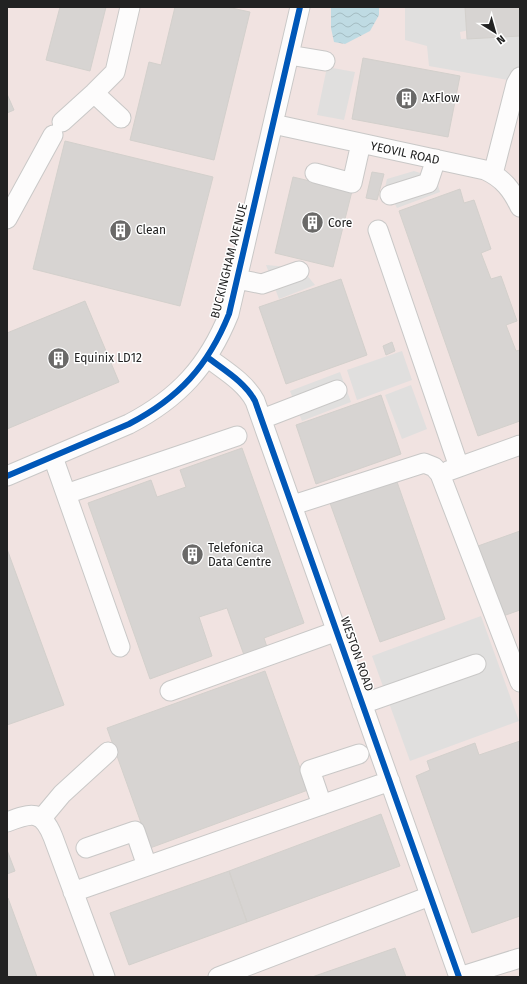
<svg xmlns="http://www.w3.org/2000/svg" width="527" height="984" font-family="'Fira Sans',sans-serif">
<defs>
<pattern id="water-waves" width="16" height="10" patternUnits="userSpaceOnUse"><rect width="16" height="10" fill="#bfdbe3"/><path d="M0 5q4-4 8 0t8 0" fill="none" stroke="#a4bcc2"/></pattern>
</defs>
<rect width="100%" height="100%" fill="#f0eeeb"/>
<path fill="#f1e3e1" d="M7 7H520V977H7Z"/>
<path fill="#e0dfde" d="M405 7H468L469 30 460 32 461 39 520 36V69L508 80 429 66 427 46 405 40Z
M327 67 355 72 344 120 317 115Z
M414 171 436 178 440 192 397 208 394 202 382 200 387 179Z
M266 265 301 268 315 285 279 299Z
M402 351 412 380 357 400 347 370Z
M340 372 351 402 302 421 290 391Z
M411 385 427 429 402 439 385 395Z
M481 616 519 721 410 761 372 656Z"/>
<path fill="url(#water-waves)" d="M331 7H379V15L370 31 345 44 334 42 331 28Z"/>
<path fill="#d7d4d2" stroke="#d3d0cc" d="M60 7H106L90 71 46 60Z
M175 7H227L250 12 214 160 130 140 149 62 161 65Z
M465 7H520V36L467 39Z
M363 58 460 76 448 137 352 119Z
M7 94 14 110 7 113Z
M65 141 213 177 180 306 33 269Z
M372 172 384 174 377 200 366 198Z
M293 177 352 191 333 267 275 253Z
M460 189 464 203 474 200 491 249 481 253 491 279 501 276 517 321 506 325 516 351 520 350V421L478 436 399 211Z
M341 279 367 355 286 384 259 307Z
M85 301 119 382 7 429V333Z
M392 342 395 351 386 355 383 346Z
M381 395 401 454 316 484 296 425Z
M242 448 304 623 264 638 267 647 244 655 227 608 199 617 212 656 150 679 88 503 151 480 157 497 186 487 180 470Z
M396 479 445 619 380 642 330 503Z
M520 531V610L503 616 478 546Z
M7 549 64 705 7 725Z
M265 671 308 790 150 848 107 728Z
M520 741V916L472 933 416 776 430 770 427 761 475 743 479 755Z
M381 814 400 866 247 922 229 871Z
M7 850 15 871 7 874Z
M229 871 247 922 129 965 110 913Z
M8 898 37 977H7V899Z
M395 948 406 977H312Z"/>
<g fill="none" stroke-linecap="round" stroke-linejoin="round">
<defs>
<path id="minor" d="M289 55 325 61
M94 93 121 118
M62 122 94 93 115 72 130 7
M273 124 485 170C503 178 512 190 520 207
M315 173 352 183 361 143
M493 174 516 84 520 77
M390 195 428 183 436 159
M7 219 53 135
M378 230 459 467
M237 279 262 284 299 271
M207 357C224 370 245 382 255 401L459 977
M262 419 337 390
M53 457 120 647
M448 471 520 445
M7 476 129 424C179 398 208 366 229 314L300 7
M66 494 237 436
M293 505 424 463 434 467 440 474 520 682
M170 691 337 631
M362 704 476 664
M322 805 310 770 359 754
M42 818 62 794 108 752
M7 822C31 813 42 809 53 837L105 977
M86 848 135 831 147 866
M73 892 390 781
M218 977 430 896
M459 977 520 958"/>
</defs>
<use href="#minor" stroke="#c9c8c7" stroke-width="21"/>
<use href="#minor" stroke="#fdfcfc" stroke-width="19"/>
<defs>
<path id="cycleway" d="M207 357C224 370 245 382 255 401L459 977
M7 476 129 424C179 398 208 366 229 314L300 7"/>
</defs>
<use href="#cycleway" stroke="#fff" stroke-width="8"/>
<use href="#cycleway" stroke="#0057b8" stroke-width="6"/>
</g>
<defs>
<symbol id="building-disc" viewBox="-11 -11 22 22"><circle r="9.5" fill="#6a6968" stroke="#fff"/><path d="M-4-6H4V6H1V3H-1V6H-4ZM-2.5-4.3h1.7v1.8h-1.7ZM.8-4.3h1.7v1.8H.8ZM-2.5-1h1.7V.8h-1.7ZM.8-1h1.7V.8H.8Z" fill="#fff"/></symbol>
</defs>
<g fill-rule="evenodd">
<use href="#building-disc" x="394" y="86" width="25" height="25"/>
<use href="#building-disc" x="300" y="210" width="25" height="25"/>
<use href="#building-disc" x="108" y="218" width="25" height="25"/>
<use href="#building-disc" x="46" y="346" width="25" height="25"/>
<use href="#building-disc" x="180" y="542" width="25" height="25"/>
</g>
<g text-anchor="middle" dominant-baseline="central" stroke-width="3" stroke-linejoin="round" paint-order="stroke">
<g font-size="12" fill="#222" stroke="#fff" text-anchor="start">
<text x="422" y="98">AxFlow</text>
<text x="328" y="223">Core</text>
<text x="136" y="230">Clean</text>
<text x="74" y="358">Equinix LD12</text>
<text x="208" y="548">Telefonica<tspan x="208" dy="14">Data Centre</tspan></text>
</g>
<g font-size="12" fill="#222" stroke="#fff">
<text transform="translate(405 153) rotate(12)">YEOVIL ROAD</text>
<text transform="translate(229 261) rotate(-76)">BUCKINGHAM AVENUE</text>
<text transform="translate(357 654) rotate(71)">WESTON ROAD</text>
</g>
</g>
<rect width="527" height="984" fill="none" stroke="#222222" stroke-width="16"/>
<g transform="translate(495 32) rotate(143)" stroke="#ffffff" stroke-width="3" paint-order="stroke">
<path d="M0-3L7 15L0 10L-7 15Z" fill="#222222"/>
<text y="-6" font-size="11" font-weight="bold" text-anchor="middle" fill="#222222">N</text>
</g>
</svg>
